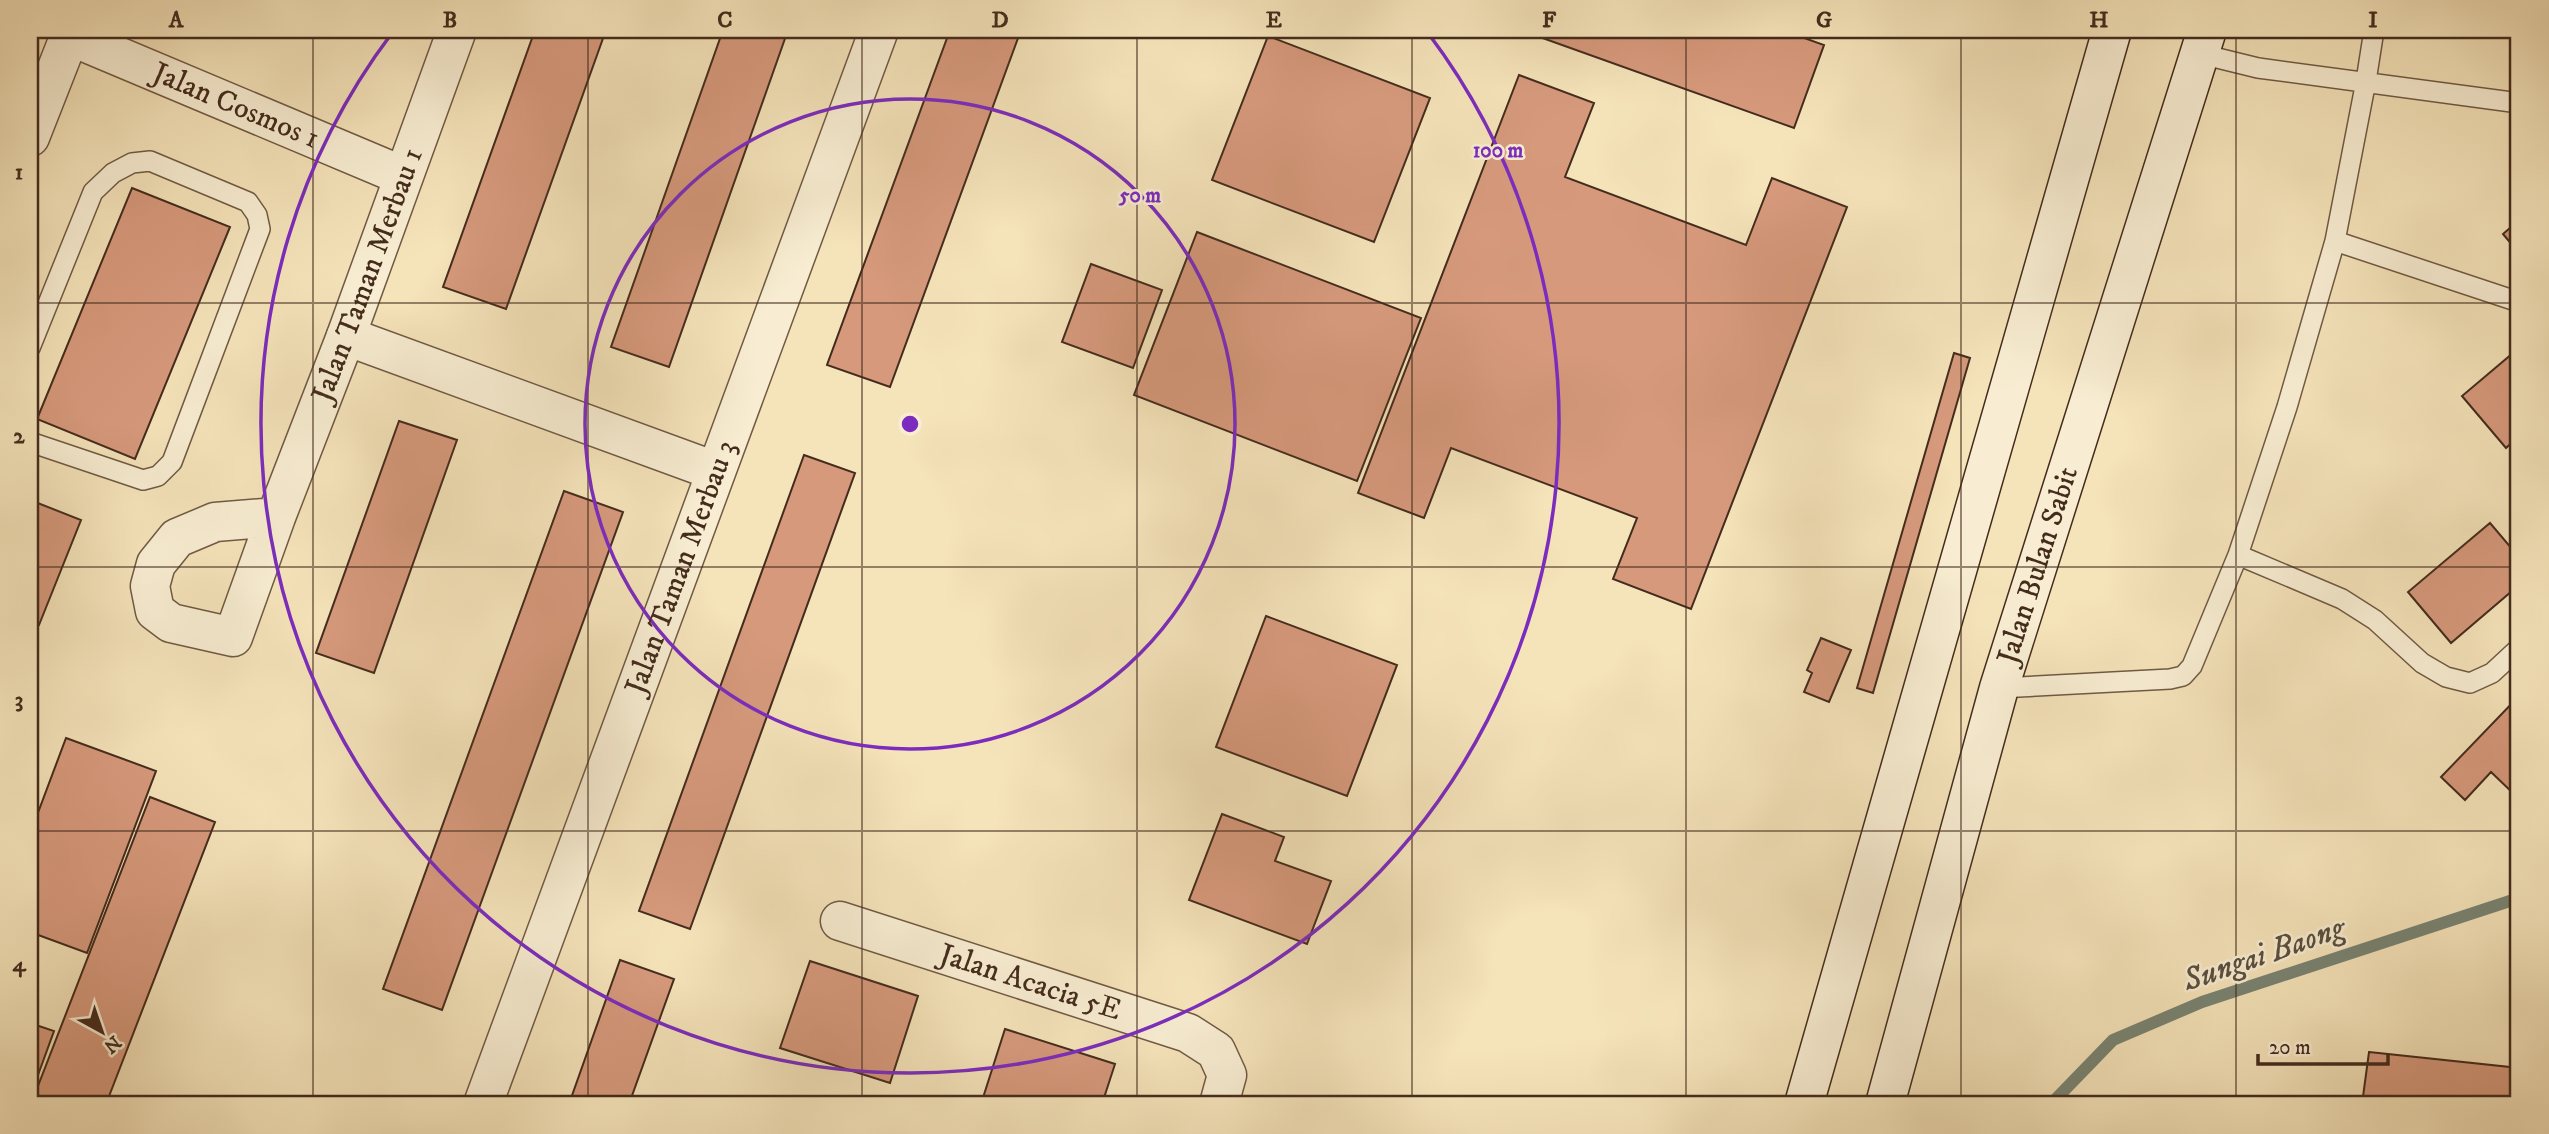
<svg xmlns="http://www.w3.org/2000/svg" width="2549" height="1134" font-family="'IM FELL DW Pica',serif">
<rect width="100%" height="100%" fill="#f5e3ba"/>
<filter id="stains"><feTurbulence type="fractalNoise" baseFrequency=".00286" numOctaves="4"/><feColorMatrix values="0 0 0 0 .2 0 0 0 0 .09 0 0 0 0 .02 0 0 0 .5 -.17"/></filter>
<radialGradient id="worn" r=".72"><stop offset=".6" stop-color="#630" stop-opacity="0"/><stop offset="1" stop-color="#630" stop-opacity=".3"/></radialGradient>
<g fill="none" stroke-linecap="round" stroke-linejoin="round">
<path stroke="#798473" stroke-width="12" d="M2051 1104 2113 1040 2202 1002 2519 898"/>
</g>
<path fill="#d6997c" stroke="#442c1d" stroke-width="2" d="M535 30H606L506 309 443 287Z
M723 30H788L669 367 611 347Z
M950 30H1021L890 387 827 365Z
M1520 30H1782L1824 45 1794 128Z
M1268 36 1430 98 1374 242 1212 180Z
M1519 75 1594 103 1565 177 1746 245 1772 178 1847 207 1691 609 1613 579 1637 518 1451 448 1424 518 1358 493Z
M132 188 230 227 135 459 37 419Z
M2519 220V253L2503 234Z
M1197 232 1421 318 1357 481 1134 395Z
M1091 264 1162 290 1133 368 1062 342Z
M2519 348V436L2506 448 2462 396Z
M1954 353 1970 358 1873 693 1857 688Z
M399 421 457 440 374 673 316 653Z
M804 455 855 473 690 929 639 911Z
M564 491 623 512 442 1010 383 989Z
M30 500 81 520 39 625 30 621Z
M2490 523 2519 557V585L2451 643 2408 592Z
M1266 616 1397 665 1347 796 1216 747Z
M1821 638 1851 650 1829 702 1804 692 1812 673 1807 670Z
M2519 696V799L2491 772 2465 800 2441 777Z
M66 738 156 771 87 953 30 932V834Z
M150 797 215 822 106 1104H31Z
M1222 814 1284 837 1275 861 1331 881 1307 944 1189 900Z
M620 960 674 979 629 1104H569Z
M810 961 918 996 890 1083 780 1048Z
M30 1023 54 1031 30 1097Z
M1005 1029 1115 1064 1102 1104H981Z
M2369 1052 2519 1068V1104H2362Z"/>
<g fill="none" stroke-linecap="round" stroke-linejoin="round">
<defs>
<path id="service" d="M2201 54 2258 68 2519 103
M2335 241 2519 302
M30 348 93 192 113 173 132 163 150 161 248 202 257 215 260 229 172 462 158 476 143 480 30 442
M2238 555 2342 599 2375 620 2422 663 2446 677 2470 683 2492 673 2519 648
M1999 688 2170 679 2183 676 2192 666 2238 555 2287 407 2335 241 2366 81 2374 30"/>
<g id="minor">
<path id="s1" d="M70 36 403 176"/>
<path d="M346 336 715 471"/>
<path id="s2" d="M276 517 215 522 177 538 156 564 150 586 155 611 171 623 233 637 276 517 346 336 457 30"/>
<path id="s3" d="M840 921 1188 1033 1216 1051 1227 1075 1219 1104"/>
<path id="s4" d="M483 1104 879 30"/>
</g>
<path id="tertiary" d="M30 137 72 30"/>
<g id="secondary">
<path d="M1804 1104 2112 30"/>
<path id="s5" d="M1885 1104 1999 688 2207 30"/>
</g>
</defs>
<use href="#service" stroke="#705a44" stroke-width="22"/>
<use href="#minor" stroke="#705a44" stroke-width="41"/>
<use href="#tertiary" stroke="#705a44" stroke-width="41"/>
<use href="#secondary" stroke="#442c1d" stroke-width="41"/>
<use href="#service" stroke="#f8edd2" stroke-width="19"/>
<use href="#minor" stroke="#f8edd2" stroke-width="38"/>
<use href="#tertiary" stroke="#f8edd2" stroke-width="38"/>
<use href="#secondary" stroke="#f8edd2" stroke-width="38"/>
</g>
<path fill="none" stroke="#442c1d" stroke-width="2" stroke-opacity="0.55" d="M313 30V1104M588 30V1104M862 30V1104M1137 30V1104M1412 30V1104M1686 30V1104M1961 30V1104M2236 30V1104M30 303H2519M30 567H2519M30 831H2519"/>
<g fill="none" stroke="#7b2cbf" stroke-width="3.5">
<circle cx="910" cy="424" r="325"/>
<path d="M1428 33A649 649 0 1 1 392 33"/>
</g>
<g text-anchor="middle" dominant-baseline="central" stroke-width="5" stroke-linejoin="round" paint-order="stroke">
<g font-size="30" fill="#442c1d" stroke="#f8edd2">
<text stroke="none"><textPath href="#s1" startOffset="180">Jalan Cosmos 1</textPath></text>
<text stroke="none"><textPath href="#s2" startOffset="654">Jalan Taman Merbau 1</textPath></text>
<text stroke="none"><textPath href="#s5" startOffset="560">Jalan Bulan Sabit</textPath></text>
<text stroke="none"><textPath href="#s4" startOffset="572">Jalan Taman Merbau 3</textPath></text>
<text stroke="none"><textPath href="#s3" startOffset="200">Jalan Acacia 5E</textPath></text>
</g>
<g font-size="32" font-style="italic" fill="#5a5041" stroke="#f8edd2">
<text transform="translate(2264 955) rotate(-19)">Sungai Baong</text>
</g>
</g>
<circle cx="910" cy="424" r="10" fill="#7b2cbf" stroke="#f8edd2" stroke-width="3.5"/>
<g font-size="21" text-anchor="middle" font-weight="bold" fill="#7b2cbf" stroke="#f8edd2" stroke-width="5" stroke-linejoin="round" paint-order="stroke">
<text x="1498" y="157">100 m</text>
<text x="1140" y="202">50 m</text>
</g>
<rect width="2549" height="1134" fill="none" stroke="#f5e3ba" stroke-width="77"/>
<g transform="translate(102 1032) rotate(140)" stroke="#f8edd2" stroke-width="5" paint-order="stroke">
<path d="M0-5L12 26L0 18L-12 26Z" fill="#442c1d"/>
<text y="-10" font-size="19" font-weight="bold" text-anchor="middle" fill="#442c1d">N</text>
</g>
<path d="M2258 1054v10h130v-10" fill="none" stroke="#442c1d" stroke-width="3.5"/>
<text x="2269" y="1054" font-size="21" fill="#442c1d" stroke="#f8edd2" stroke-width="5" paint-order="stroke">20 m</text>
<rect x="38" y="38" width="2472" height="1058" fill="none" stroke="#442c1d" stroke-width="2.5"/>
<g font-size="23" text-anchor="middle" font-weight="bold" fill="#442c1d">
<text x="176" y="27">A</text>
<text x="450" y="27">B</text>
<text x="725" y="27">C</text>
<text x="1000" y="27">D</text>
<text x="1274" y="27">E</text>
<text x="1549" y="27">F</text>
<text x="1824" y="27">G</text>
<text x="2099" y="27">H</text>
<text x="2373" y="27">I</text>
<text x="19" y="179">1</text>
<text x="19" y="443">2</text>
<text x="19" y="707">3</text>
<text x="19" y="971">4</text>
</g>
<rect width="100%" height="100%" filter="url(#stains)"/>
<rect width="100%" height="100%" fill="url(#worn)"/>
</svg>
